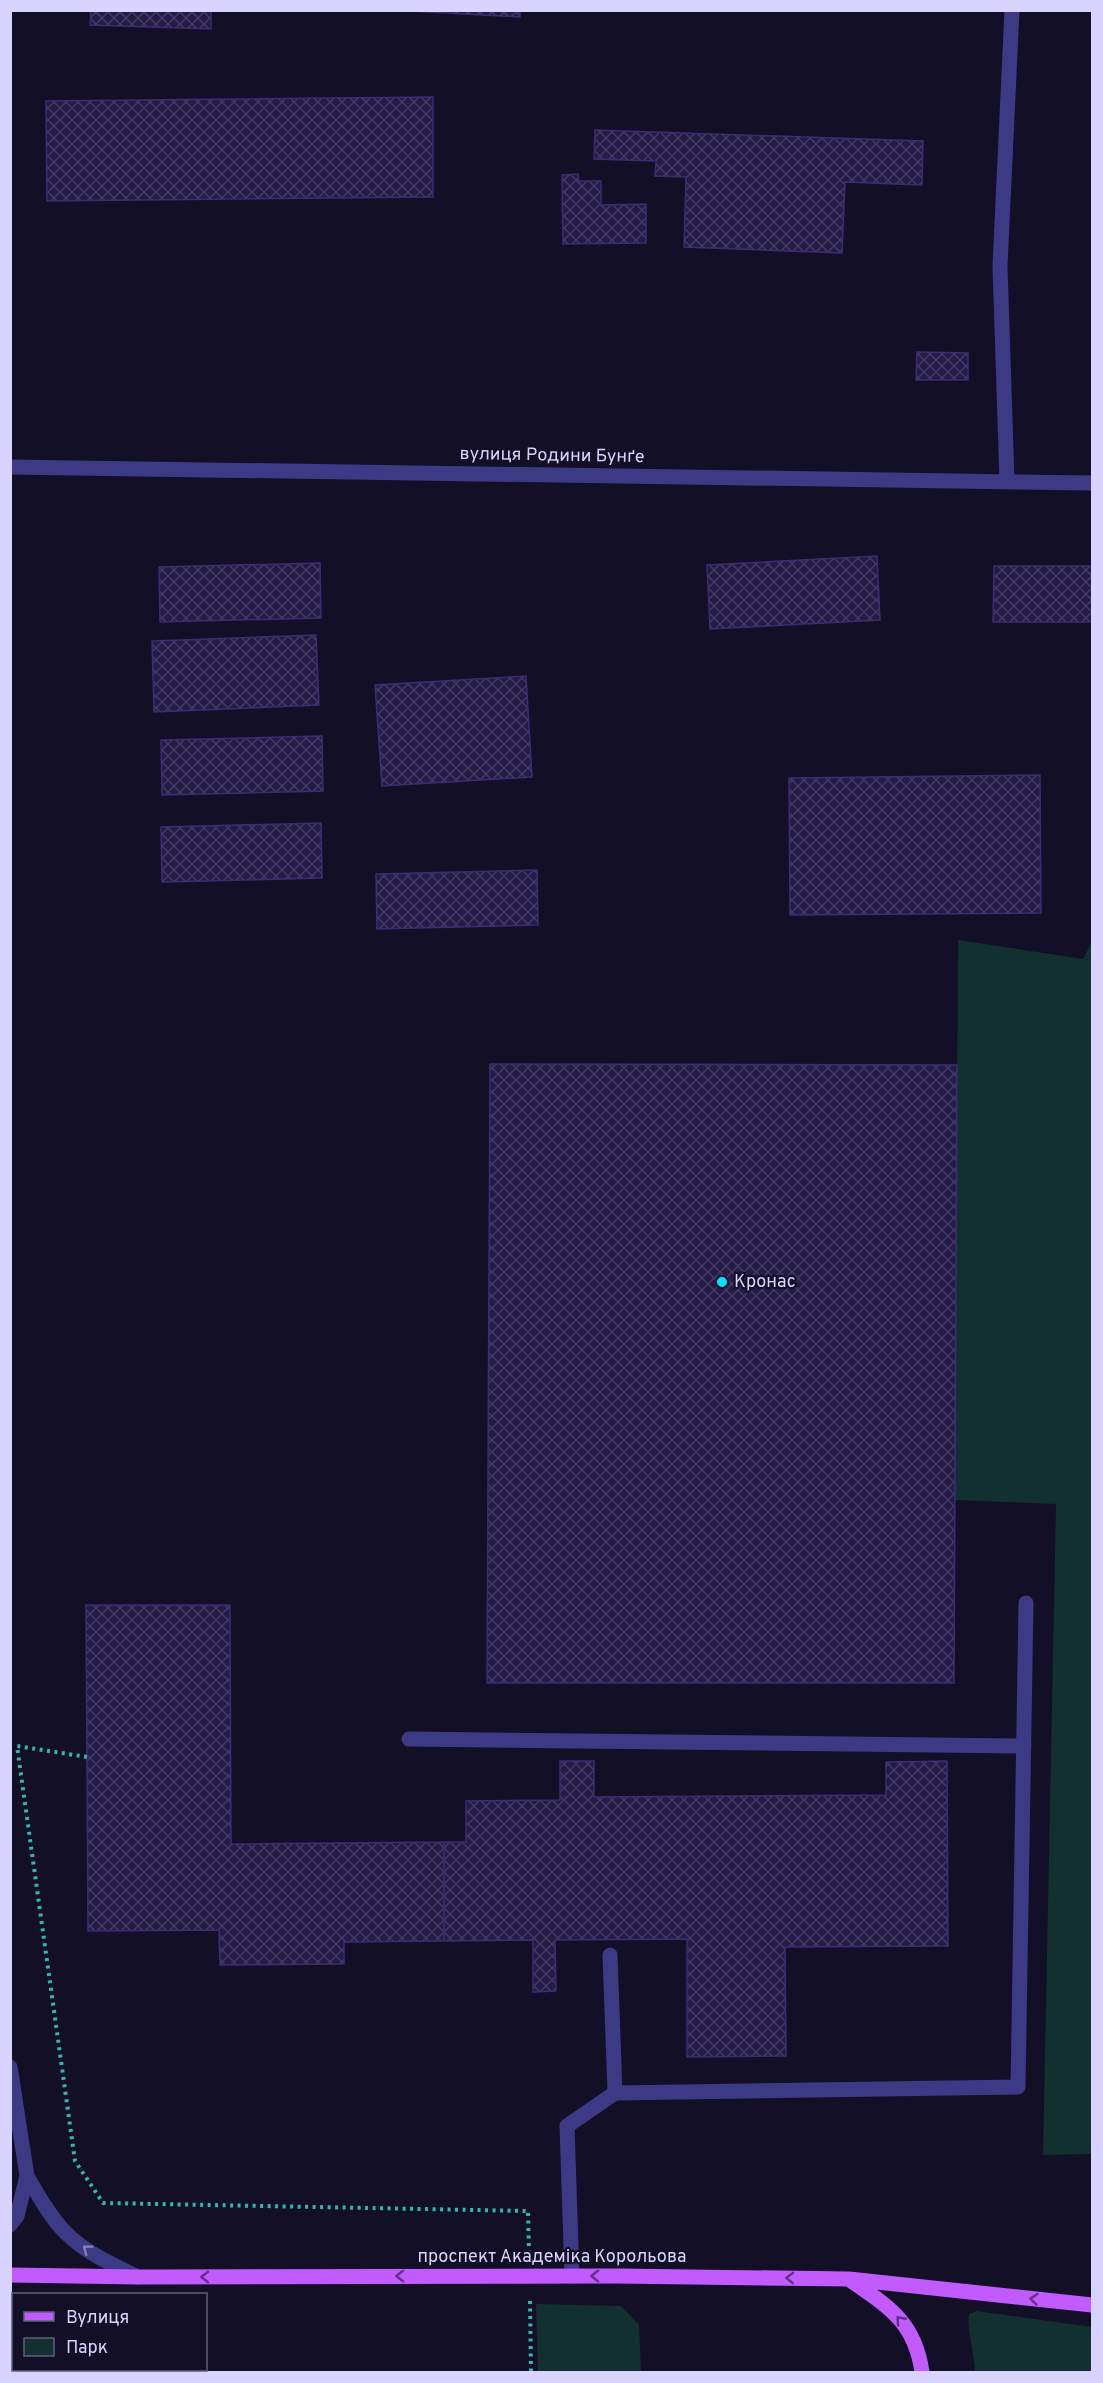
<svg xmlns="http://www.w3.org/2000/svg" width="1103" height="2383" font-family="Overpass,sans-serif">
<defs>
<pattern id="building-cross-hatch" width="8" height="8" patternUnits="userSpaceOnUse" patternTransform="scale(1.5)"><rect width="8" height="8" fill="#241b47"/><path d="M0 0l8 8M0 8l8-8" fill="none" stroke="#433b63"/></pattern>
</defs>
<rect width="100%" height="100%" fill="#130f26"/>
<path fill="#12302f" d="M958 940 1083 959 1092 942V2154L1043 2155 1056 1504 955 1500Z
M536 2304 621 2306 639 2325 641 2372H538Z
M977 2311 1092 2327V2372H975C975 2357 966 2325 969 2314Z"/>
<path fill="url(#building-cross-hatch)" stroke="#3b2d73" stroke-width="1.5" d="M91 10H211V29L90 25Z
M393 10H520V17Z
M433 97V197L47 201 46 101Z
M595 130 923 141 922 185 845 182 842 253 684 247 686 177 655 176 656 161 594 159Z
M578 174 579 181H601V205L646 204V243L563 244 562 175Z
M917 352 968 353V380H916Z
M877 556 880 620 710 629 707 565Z
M320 563 321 618 160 622 159 567Z
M994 566H1092V622H993Z
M316 635 319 705 154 712 152 641Z
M526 676 532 777 382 786 375 685Z
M322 736 323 791 162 795 161 740Z
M1040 775 1041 913 790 915 789 778Z
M321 823 322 878 162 882 161 827Z
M537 870 538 925 377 929 376 874Z
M490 1064 957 1065 954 1683H487Z
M86 1605H230L231 1844 444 1842V1941L344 1942V1964L220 1965 219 1930 88 1931Z
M560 1761H594V1797L886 1795V1762L947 1761 948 1946 785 1947 786 2056 687 2057V1939L555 1940 556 1991 533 1992V1940L444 1941V1842H466V1801L560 1800Z"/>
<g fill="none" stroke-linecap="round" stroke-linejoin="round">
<path stroke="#2fb8b0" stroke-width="4" stroke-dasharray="3 4.5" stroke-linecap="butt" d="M87 1757 17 1746 75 2161 103 2203 528 2211 529 2252
M530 2301 531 2372"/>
<path stroke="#3d3a85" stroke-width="15" d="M10 467 1092 483
M1007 482 1000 266 1012 10
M409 1739 1024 1746
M610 1955 615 2093
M10 2067 27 2176 17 2216 10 2225
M27 2176C38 2195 50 2217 66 2233 86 2253 113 2265 138 2277
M572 2276 567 2126 615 2093 1018 2087 1026 1603"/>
<path stroke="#c25bff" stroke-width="15" d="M10 2275 138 2277 617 2276 849 2279 1092 2305
M850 2280C889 2307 915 2322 922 2372"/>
</g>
<defs><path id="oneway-chevron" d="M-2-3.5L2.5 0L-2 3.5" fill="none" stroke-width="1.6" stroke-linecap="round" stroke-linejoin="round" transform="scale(1.5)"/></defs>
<use stroke="#837fbc" href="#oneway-chevron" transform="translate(87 2249) rotate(-143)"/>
<g stroke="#623188">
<use href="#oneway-chevron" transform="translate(400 2276) rotate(180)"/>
<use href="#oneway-chevron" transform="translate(595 2276) rotate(180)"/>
<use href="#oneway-chevron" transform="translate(205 2277) rotate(180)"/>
<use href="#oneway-chevron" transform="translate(790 2278) rotate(-179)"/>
<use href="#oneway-chevron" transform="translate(1034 2299) rotate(-174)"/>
<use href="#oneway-chevron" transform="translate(900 2320) rotate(-132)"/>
</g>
<circle fill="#00e5ff" stroke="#130f26" stroke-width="2" cx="722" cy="1282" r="6"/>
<g text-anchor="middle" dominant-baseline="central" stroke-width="4.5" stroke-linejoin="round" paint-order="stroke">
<g font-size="18" fill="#d9d4ff" stroke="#130f26">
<text transform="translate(552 456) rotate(1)">вулиця Родини Бунґе</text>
<text x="552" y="2257">проспект Академіка Корольова</text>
</g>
<g font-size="18" fill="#d9d4ff" stroke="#130f26" text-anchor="start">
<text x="734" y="1282">Кронас</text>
</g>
</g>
<rect width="1103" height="2383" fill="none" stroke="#d9d4ff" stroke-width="24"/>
<rect x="12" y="2293" width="195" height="78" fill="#130f26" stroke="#625e7d" stroke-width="1.5"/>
<rect x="24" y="2312" width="30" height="9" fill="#c25bff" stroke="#625e7d" stroke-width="1.5"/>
<text x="66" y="2323" font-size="18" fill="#d9d4ff">Вулиця</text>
<rect x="24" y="2338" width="30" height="18" fill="#12302f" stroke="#625e7d" stroke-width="1.5"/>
<text x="66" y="2353" font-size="18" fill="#d9d4ff">Парк</text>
</svg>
